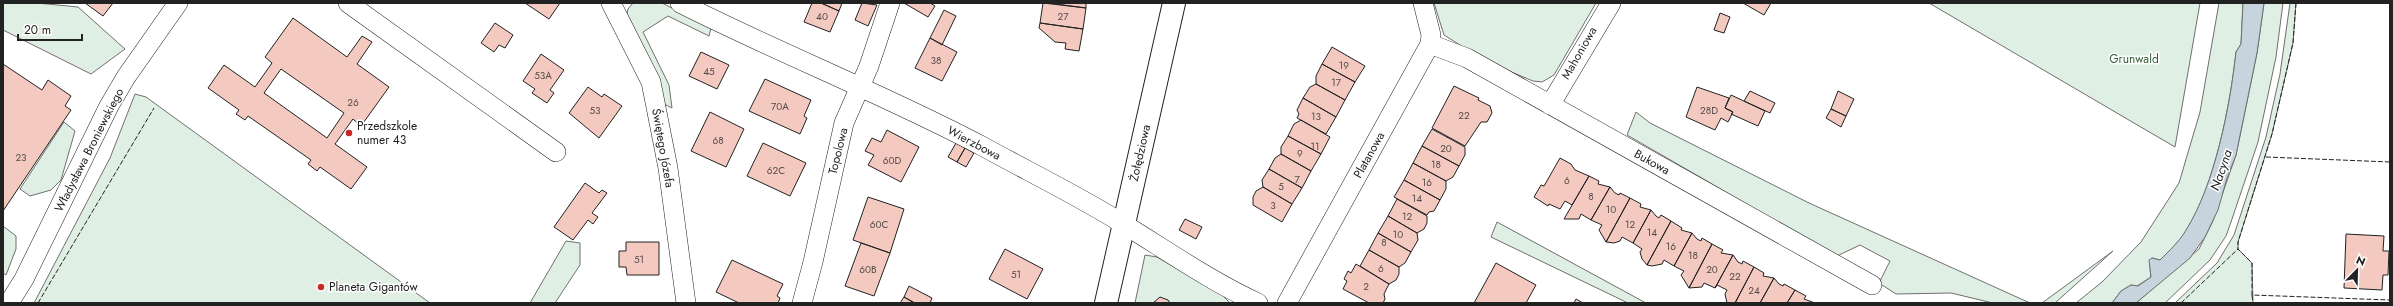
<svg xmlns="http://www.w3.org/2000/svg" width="2393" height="306" font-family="Jost,sans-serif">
<rect width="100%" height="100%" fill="#fff"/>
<path fill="#e0efe3" stroke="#6f6f6f" d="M3 3H37L78 7 125 49 91 74 3 30Z
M633 3H662L711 28 709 36 668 16 643 32 669 85 672 108 664 104 645 50 627 14 628 9Z
M1434 3H1596L1554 75 1542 82 1533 81 1487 62 1444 35Z
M1929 3H2200L2175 147Z
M2219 3H2243L2241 44 2236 52C2230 106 2215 184 2186 231 2180 241 2169 251 2160 260L2152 258 2150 268 2151 277 2137 286 2131 285 2121 291 2112 303H2076L2102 282 2141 242 2179 183 2200 112Z
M2264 3H2283L2276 57 2258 142 2231 222 2226 236 2210 260 2165 303H2136L2199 249 2213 221 2236 155 2257 53Z
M2290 3H2296L2293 43 2272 134 2238 242V249L2252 263 2253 303H2175L2217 263 2234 235 2266 137 2280 74Z
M135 94 146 97 430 303H34L110 158Z
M1636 112 1650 123 1809 203 2030 303H1993L1951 293 1896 294 1879 283 1890 261 1860 245 1837 256 1627 135Z
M64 122 75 131 61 180 51 190 30 196 20 189Z
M1497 222 1646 303H1628L1491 237Z
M3 226 16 236V249L6 275 3 273Z
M566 241 580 243V265L555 303H530Z
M2113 251 2055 303H2042Z
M1145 255 1157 257 1222 295 1230 303H1135Z"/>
<path fill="#c7d3dd" stroke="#6f6f6f" d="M2243 3H2264L2257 53 2236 155 2227 178 2218 210 2205 237 2190 258 2136 303H2112L2121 291 2131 285 2138 286 2151 277 2149 260 2152 258 2160 260C2169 251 2180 241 2186 230 2215 184 2230 107 2236 52L2241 44Z"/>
<path fill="#f3c9c0" stroke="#222" fill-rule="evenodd" d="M85 3H113L103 16Z
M525 3H560L549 19Z
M812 3H821L839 11 830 32 804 22Z
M821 3H842L839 11Z
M862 3 877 5 868 26 855 20Z
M904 3H930L935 6 928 17Z
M1043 3 1086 8 1083 29 1040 23Z
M1049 3H1086V8Z
M1743 3H1771L1764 15Z
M944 10 956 16 942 45 930 38Z
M1720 13 1730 17 1724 33 1714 30Z
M293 18 347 57 362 36 372 42 357 64 389 87 361 126 353 119 335 144 367 167 351 189 320 167 317 171 308 164 311 160 248 116 245 120 236 114 239 110 208 88 224 65 255 87 272 63 265 57ZM281 69 344 113 327 138 264 93Z
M495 23 513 35 505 48 499 45 494 52 481 43Z
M1040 23 1083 29 1079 51 1065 49 1066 43 1055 42 1039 28Z
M930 38 957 52 942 81 915 68Z
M1332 47 1365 66 1355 82 1322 64Z
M701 52 729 65 717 89 689 76Z
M541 54 564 70 550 90 554 93 547 103 532 93 535 89 523 81Z
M3 64 42 90 48 80 71 96 65 106 71 110 3 211Z
M1322 64 1355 82 1345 100 1316 84V76Z
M765 79 811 100 804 116 807 118 800 134 749 111Z
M1316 84 1345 100 1336 117 1303 98 1310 87Z
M1454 86 1479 98 1478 100 1490 106 1492 113 1487 122H1481L1465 146 1432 128Z
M588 87 602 97 604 94 622 106 599 138 569 113Z
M1697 87 1729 98 1725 108 1733 112 1728 122 1721 118 1715 130 1686 117Z
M1750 91 1775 103 1770 113 1744 101Z
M1838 91 1854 99 1846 116 1831 109Z
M1731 95 1765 111 1758 126 1731 114 1733 112 1725 108Z
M1303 98 1336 117 1326 134 1297 118 1299 114 1297 110Z
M1831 109 1846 116 1841 127 1826 118Z
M710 112 744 129 726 167 691 151Z
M1301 120 1330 137 1321 154 1288 136 1294 124Z
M1432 129 1465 147V155L1459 166 1422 146Z
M887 130 919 147 901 182 868 165 874 155 865 151 872 138 881 142Z
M1288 136 1321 154 1311 171 1281 154V147Z
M763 143 806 163 790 196 747 176Z
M956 143 965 148 957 162 948 157Z
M1422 146 1459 166 1453 177 1446 181 1413 163Z
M965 148 974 153 966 167 957 162Z
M1281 154 1311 171 1302 188 1269 169 1275 158Z
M1560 158 1571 164 1575 170 1589 176 1572 205 1565 201 1560 209 1549 204 1548 206 1534 197 1541 185 1544 186Z
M1413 163 1446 181V189L1440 200 1404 180Z
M1269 169 1302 188 1292 204 1263 187 1262 180Z
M1589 176 1599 181 1598 184 1610 187 1591 220 1581 214 1579 219H1564Z
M1404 180 1440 200 1434 211 1429 212 1427 215 1394 197Z
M585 183 599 193 602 190 607 193 592 213 598 217 593 224 588 220 573 240 554 227Z
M1263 187 1292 204 1282 222 1253 205V197L1256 191Z
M1610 187 1615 193 1619 195 1620 193 1630 198 1606 242 1599 230 1602 225 1591 220Z
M868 197 904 209 890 253 853 240Z
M1630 198 1641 204 1640 207 1651 210 1633 243 1622 237 1620 241 1614 243 1606 242Z
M1397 199 1427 216V223L1424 229 1417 233 1388 216Z
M1651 210 1656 216 1659 218 1661 215 1671 221 1647 265 1642 259 1640 252 1642 249 1633 243Z
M1388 216 1417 233 1418 240 1411 252 1378 233Z
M1185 219 1202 227 1196 239 1179 230Z
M1671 221 1682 228 1681 230 1692 233 1674 266 1664 260 1662 264 1652 266 1647 265Z
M1378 233 1411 252 1405 263 1399 267 1369 250Z
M1692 233 1697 239 1701 241 1702 238 1712 244 1689 288 1681 275 1684 271 1674 266Z
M2346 234 2384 236 2383 251H2389L2388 275H2383L2382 290 2344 288Z
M626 242H659V275H627L626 267H619V251H626Z
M861 243 890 253 874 296 845 286Z
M1712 244 1723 250 1721 253 1733 255 1715 288 1704 283 1702 287 1689 288Z
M1005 249 1043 269 1027 299 989 279Z
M1369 250 1399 267V274L1396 280 1389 284 1360 266Z
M1733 255 1738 262 1742 264 1743 261 1754 267 1735 303H1727L1725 294 1727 290 1717 285 1715 288Z
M732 260 783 284 777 296 780 298 778 303H739L716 292Z
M1496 263 1536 285 1526 303H1474Z
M1356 264 1389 284 1384 294 1385 299 1383 303H1369L1343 289 1347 281 1344 279 1348 271 1351 273Z
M1754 267 1764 273 1763 276 1774 278 1760 303H1735Z
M1774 278 1779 284 1783 286 1784 284 1795 290 1787 303H1760Z
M909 286 932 298 930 303H915L904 297Z
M1795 290 1806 296 1804 299 1815 303H1787Z
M904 297 914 303H915H900Z
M1160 297 1168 300 1170 303H1153Z
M1576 299 1583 303H1574Z"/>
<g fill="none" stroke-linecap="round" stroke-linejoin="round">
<defs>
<path id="minor" d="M348 3 556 152
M611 3 651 82 668 168 686 303
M680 3C779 53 883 94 982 146 1029 172 1079 196 1125 225 1169 252 1212 282 1258 303
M1430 44 1467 58 1872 285
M1550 105 1611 3
M9 303 24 279 109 106 126 77 178 3
M802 303 813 262 844 123 869 66 890 3
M1287 303 1430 44 1431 35 1423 3"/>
<path id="tertiary" d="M1106 303 1174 3"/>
</defs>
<use href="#minor" stroke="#222" stroke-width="20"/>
<use href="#tertiary" stroke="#222" stroke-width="24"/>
<use href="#minor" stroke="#fff" stroke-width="19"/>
<use href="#tertiary" stroke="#fff" stroke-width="22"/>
<path stroke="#222" stroke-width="1" stroke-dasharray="5 2" stroke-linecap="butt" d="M2296 3 2293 43 2272 134 2238 242V249L2252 263V295L2390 300
M2266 157 2390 162
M2252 295 2253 303
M38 303 154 108
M2181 303 2238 249"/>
</g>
<g fill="#c62828" stroke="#fff" stroke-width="1.5">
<circle cx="349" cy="133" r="4"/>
<circle cx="321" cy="287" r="4"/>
</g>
<g text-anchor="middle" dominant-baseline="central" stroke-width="3" stroke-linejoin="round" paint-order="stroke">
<g font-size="10" fill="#564c4a">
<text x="822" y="16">40</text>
<text x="1063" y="16">27</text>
<text x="936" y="60">38</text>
<text x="1344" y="65">19</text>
<text x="709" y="71">45</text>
<text x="543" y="75">53A</text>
<text x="1336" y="82">17</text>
<text x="353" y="102">26</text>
<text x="780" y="106">70A</text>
<text x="595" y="110">53</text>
<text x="1709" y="110">28D</text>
<text x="1464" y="115">22</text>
<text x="1316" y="116">13</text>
<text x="718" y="140">68</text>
<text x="1315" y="146">11</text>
<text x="1446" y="148">20</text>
<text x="1300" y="153">9</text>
<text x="21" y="157">23</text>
<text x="892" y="160">60D</text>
<text x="1436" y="164">18</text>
<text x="776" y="170">62C</text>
<text x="1297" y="179">7</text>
<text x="1567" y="180">6</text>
<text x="1427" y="182">16</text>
<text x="1281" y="186">5</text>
<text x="1591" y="196">8</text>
<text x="1417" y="198">14</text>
<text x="1273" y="205">3</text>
<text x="1611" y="209">10</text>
<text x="1407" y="216">12</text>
<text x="879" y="224">60C</text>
<text x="1630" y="224">12</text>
<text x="1652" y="232">14</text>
<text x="1398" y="234">10</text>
<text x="1384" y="242">8</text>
<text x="1671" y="246">16</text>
<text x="1693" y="255">18</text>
<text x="639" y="259">51</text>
<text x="1381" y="268">6</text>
<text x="868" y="269">60B</text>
<text x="1712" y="269">20</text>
<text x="1016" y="274">51</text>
<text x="1735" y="276">22</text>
<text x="1366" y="286">2</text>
<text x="1754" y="290">24</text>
</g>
<g font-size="12" fill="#222" stroke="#fff">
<text transform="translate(1579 53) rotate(-60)">Mahoniowa</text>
<text transform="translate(974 143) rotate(28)">Wierzbowa</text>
<text transform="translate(663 148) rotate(80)">Świętego Józefa</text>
<text transform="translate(89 150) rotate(-63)">Władysława Broniewskiego</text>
<text transform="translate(838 151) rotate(-76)">Topolowa</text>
<text transform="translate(1140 153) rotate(-77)">Żołędziowa</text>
<text transform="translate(1369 155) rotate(-61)">Platanowa</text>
<text transform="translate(1652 162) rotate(29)">Bukowa</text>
</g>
<g font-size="12" fill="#2f5e38" stroke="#fff">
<text x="2134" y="59">Grunwald</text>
</g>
<g font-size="12" fill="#222" stroke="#fff" text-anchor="start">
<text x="357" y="126">Przedszkole<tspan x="357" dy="14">numer 43</tspan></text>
<text x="329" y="287">Planeta Gigantów</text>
</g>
<g font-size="13" font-style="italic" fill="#222" stroke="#fff">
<text transform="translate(2221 170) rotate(-71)">Nacyna</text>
</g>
</g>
<rect width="2393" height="306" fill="none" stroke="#222222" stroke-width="8"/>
<g transform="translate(2357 270) rotate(23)" stroke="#ffffff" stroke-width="3" paint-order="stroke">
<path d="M0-3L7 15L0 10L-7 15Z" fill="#222222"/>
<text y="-6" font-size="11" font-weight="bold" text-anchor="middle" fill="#222222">N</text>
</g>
<path d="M18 34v6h64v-6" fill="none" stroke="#222222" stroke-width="2"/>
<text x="24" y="34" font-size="12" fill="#222222" stroke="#ffffff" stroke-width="3" paint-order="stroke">20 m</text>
</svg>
